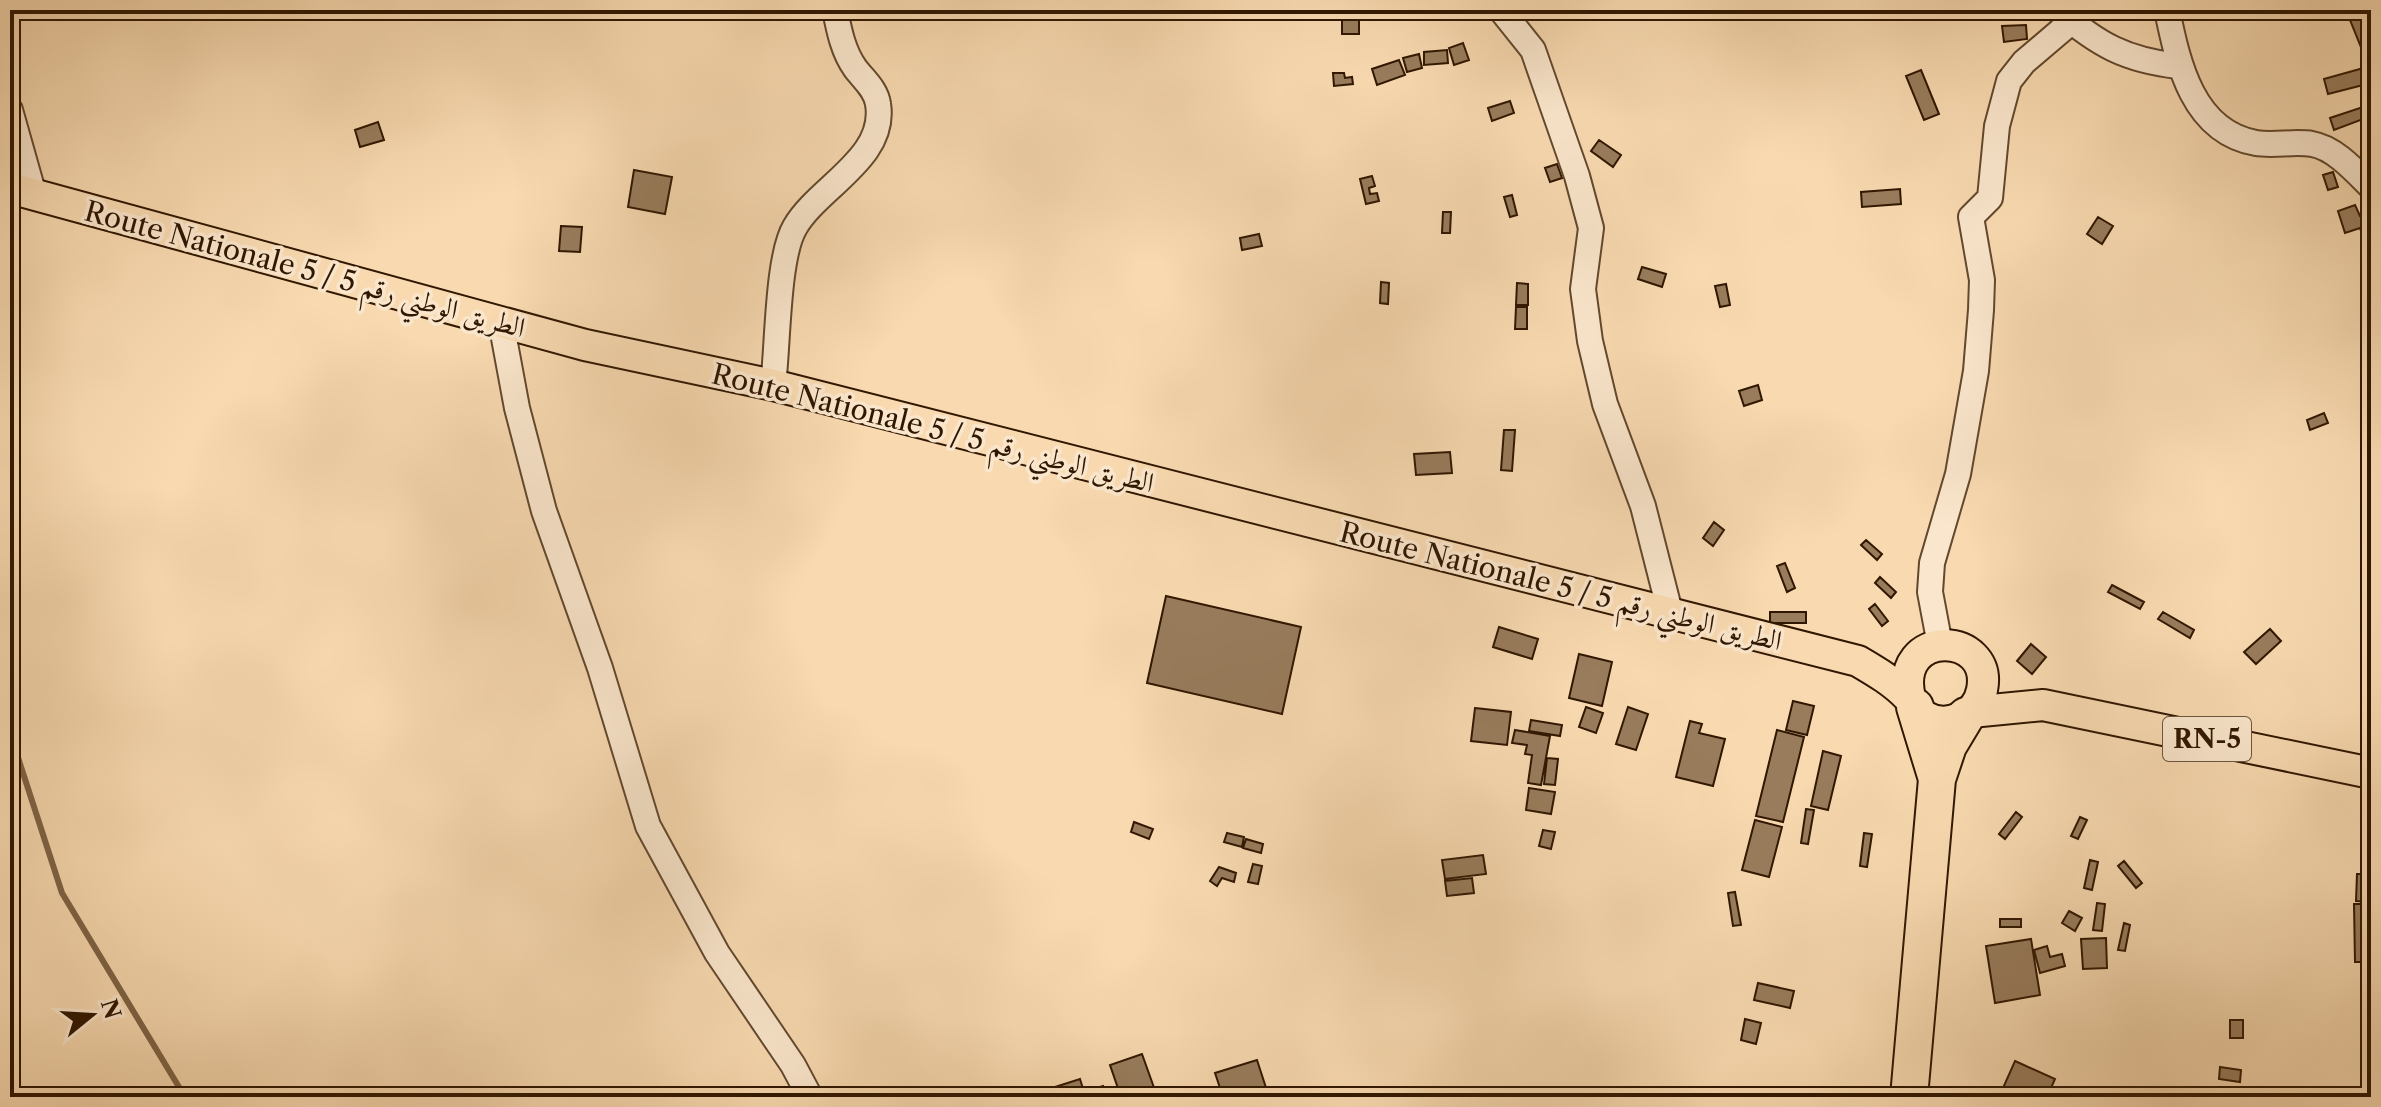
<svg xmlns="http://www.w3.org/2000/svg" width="2381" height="1107" font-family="'Libre Caslon Text',Amiri,serif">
<rect width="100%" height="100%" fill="#f8d9b0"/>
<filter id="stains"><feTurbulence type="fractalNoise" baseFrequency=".0025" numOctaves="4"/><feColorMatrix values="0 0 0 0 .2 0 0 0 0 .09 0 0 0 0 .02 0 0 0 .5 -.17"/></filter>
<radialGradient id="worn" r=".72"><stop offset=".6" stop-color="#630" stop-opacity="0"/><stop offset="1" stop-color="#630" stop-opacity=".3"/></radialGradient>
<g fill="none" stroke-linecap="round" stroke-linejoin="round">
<path stroke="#7f6446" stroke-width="6" d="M10 733 62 893 185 1097"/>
</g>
<path fill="#987c5c" stroke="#301701" stroke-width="2" d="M1342 10H1359V34H1342Z
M2346 10H2371V71L2369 67Z
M2026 25 2027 39 2004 42 2002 26Z
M1463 43 1469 60 1454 65 1449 48Z
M1447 50 1448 63 1424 65V52Z
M1419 54 1422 68 1407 72 1403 58Z
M1399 60 1405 75 1377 85 1372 69Z
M2367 67 2371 83 2328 94 2324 79Z
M1921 70 1939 114 1924 120 1906 76Z
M1333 73H1344L1345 78 1352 77 1353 84 1334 86Z
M1510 101 1514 113 1492 121 1488 108Z
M2363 107 2366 118 2334 130 2330 118Z
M378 122 384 140 360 147 355 130Z
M1599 140 1621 155 1613 167 1591 151Z
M1557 164 1562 178 1550 182 1545 168Z
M634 170 672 177 665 214 628 207Z
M2333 172 2338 187 2328 190 2323 175Z
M1372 176 1375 186 1369 188 1370 194 1377 193 1379 201 1366 204 1360 179Z
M1900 189 1901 204 1862 207 1861 192Z
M1512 195 1517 215 1510 217 1504 197Z
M2355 205 2360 216 2366 214 2371 227V234L2363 237 2360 228 2345 233 2338 211Z
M1443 212H1451L1450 233H1442Z
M2098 217 2113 226 2102 244 2087 234Z
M561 226 582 227 580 252 559 251Z
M1259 234 1262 246 1242 250 1240 238Z
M1642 267 1666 274 1662 287 1638 279Z
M1381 282 1389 283 1388 304 1380 303Z
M1517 283 1528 284V305H1516Z
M1726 284 1730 305 1720 307 1715 286Z
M1516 307H1527V329H1515Z
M1758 385 1762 400 1744 406 1739 391Z
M2324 413 2328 423 2310 430 2307 420Z
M1504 430H1515L1512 471 1501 470Z
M1450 452 1452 473 1416 475 1414 454Z
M1714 522 1724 530 1713 546 1703 538Z
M1866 540 1882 554 1877 560 1861 545Z
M1785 563 1795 588 1787 592 1777 566Z
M1880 577 1896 592 1891 598 1875 583Z
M2112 585 2144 602 2140 609 2108 592Z
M1166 596 1301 627 1282 714 1147 683Z
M1875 604 1888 621 1882 626 1869 609Z
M1770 612H1806V623H1770Z
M2163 612 2194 630 2190 638 2158 619Z
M1499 627 1538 639 1532 659 1493 647Z
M2270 629 2281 641 2256 664 2244 652Z
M2031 644 2046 657 2032 674 2017 661Z
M1579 654 1612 662 1602 706 1569 698Z
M1793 701 1814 706 1807 735 1786 730Z
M1586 707 1603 713 1596 733 1579 727Z
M1628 707 1648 714 1636 750 1616 744Z
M1475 708 1511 712 1507 745 1471 741Z
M1531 720 1562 725 1560 736 1529 731Z
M1690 721 1702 724 1699 733 1725 739 1713 786 1676 777Z
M1515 730 1550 736 1541 785 1528 783 1532 755 1525 754 1527 745 1512 743Z
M1777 730 1804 737 1783 822 1756 816Z
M1823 751 1841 756 1828 810 1811 806Z
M1547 758 1558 759 1555 785 1544 784Z
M1529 788 1555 792 1551 814 1526 810Z
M1806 809 1814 810 1808 844 1801 843Z
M2016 812 2022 817 2005 839 1999 834Z
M2080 817 2087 820 2078 839 2071 836Z
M1755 820 1782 827 1769 877 1742 870Z
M1134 822 1153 829 1149 839 1131 832Z
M1543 830 1555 832 1551 849 1539 846Z
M1227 833 1244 837 1242 847 1224 842Z
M1864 833 1872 834 1867 867 1860 866Z
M1246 839 1263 844 1261 853 1243 848Z
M1483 855 1486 874 1445 879 1442 860Z
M2090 860 2098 862 2092 890 2084 888Z
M2124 861 2142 883 2136 888 2118 866Z
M1253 864 1262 866 1258 884 1248 882Z
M1219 867 1236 873 1234 882 1222 878 1217 886 1210 881Z
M2357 874H2371V902L2356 901Z
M1472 878 1474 893 1447 896 1445 881Z
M1735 892 1741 925 1733 926 1728 893Z
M2097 903 2105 904 2102 931 2093 930Z
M2354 904H2371V962H2355Z
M2069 911 2082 918 2075 931 2062 923Z
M2000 919H2021V927H2000Z
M2124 923 2130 925 2125 951 2118 950Z
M2106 938 2107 968 2083 969 2081 939Z
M2031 939 2040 995 1995 1003 1986 946Z
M2047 946 2050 957 2062 954 2065 966 2040 973 2034 950Z
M1758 983 1794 991 1790 1008 1754 1000Z
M1745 1019 1761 1023 1756 1044 1741 1040Z
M2230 1020H2243V1038H2230Z
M1142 1054 1157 1096 1121 1097 1110 1065Z
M1257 1060 1269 1097H1223L1215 1073Z
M2015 1061 2055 1079 2047 1097H1999Z
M2220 1067 2241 1070 2240 1082 2219 1079Z
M1080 1079 1084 1092 1103 1086 1107 1097H1055L1052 1088Z"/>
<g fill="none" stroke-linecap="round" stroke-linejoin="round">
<defs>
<path id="minor" d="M1501 10 1533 50 1577 176 1591 228 1583 289 1590 341 1605 404 1643 506 1670 612
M2058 10C2098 45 2126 60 2178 66
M2167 10C2178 64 2193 132 2256 143 2274 146 2294 141 2312 144 2335 148 2355 171 2371 187
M10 110 34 195
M501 322 517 408 544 511 600 668 648 826 717 953 793 1065 810 1097
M773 385C778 347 777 257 795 227 818 187 887 158 878 104 876 89 863 79 855 68 843 51 839 30 835 10
M1940 645 1930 592 1932 563 1958 474 1976 371 1981 310 1982 280 1971 217 1990 198 1997 126 2009 81 2024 62 2071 22"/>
<path id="major" d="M10 188 585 345 773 385 1858 661C1875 671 1894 682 1908 697 1914 703 1917 711 1924 716 1947 730 1977 716 1982 690 1994 631 1893 627 1910 698
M1971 712 2043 705 2371 773"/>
<path id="highway" d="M1915 707 1937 779
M1909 1097 1937 779 1948 746 1966 716"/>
</defs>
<use href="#minor" stroke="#62482d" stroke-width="28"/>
<use href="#major" stroke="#301701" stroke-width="34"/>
<use href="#highway" stroke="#301701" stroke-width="40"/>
<use href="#minor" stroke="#fae6cc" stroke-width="24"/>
<use href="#major" stroke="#f8d9b0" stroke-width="30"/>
<use href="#highway" stroke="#f8d9b0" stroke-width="36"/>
</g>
<g text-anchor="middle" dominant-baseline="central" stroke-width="7" stroke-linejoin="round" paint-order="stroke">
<rect fill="#fae6cc" stroke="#6d553e" stroke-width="2" x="2163" y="717" width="88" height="44" rx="6"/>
<g font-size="26" font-weight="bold" fill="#301701">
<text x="2207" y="739">RN-5</text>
</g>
<g font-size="28" fill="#301701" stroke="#fae6cc">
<text transform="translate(305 269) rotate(15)">Route Nationale 5 / الطريق الوطني رقم 5</text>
<text transform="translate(933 428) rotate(14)">Route Nationale 5 / الطريق الوطني رقم 5</text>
<text transform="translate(1561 586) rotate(14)">Route Nationale 5 / الطريق الوطني رقم 5</text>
</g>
</g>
<rect width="2381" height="1107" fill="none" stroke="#f8d9b0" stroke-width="40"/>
<rect x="12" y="12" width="2357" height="1083" fill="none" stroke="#301701" stroke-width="4"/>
<rect x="20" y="20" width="2341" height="1067" fill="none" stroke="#301701" stroke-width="2"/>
<g transform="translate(92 1015) rotate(72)" stroke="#fae6cc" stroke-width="6" paint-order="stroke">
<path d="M0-6L14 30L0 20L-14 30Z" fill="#301701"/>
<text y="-12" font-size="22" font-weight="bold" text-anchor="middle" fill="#301701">N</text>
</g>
<rect width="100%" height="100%" filter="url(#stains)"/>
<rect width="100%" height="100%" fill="url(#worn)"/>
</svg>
